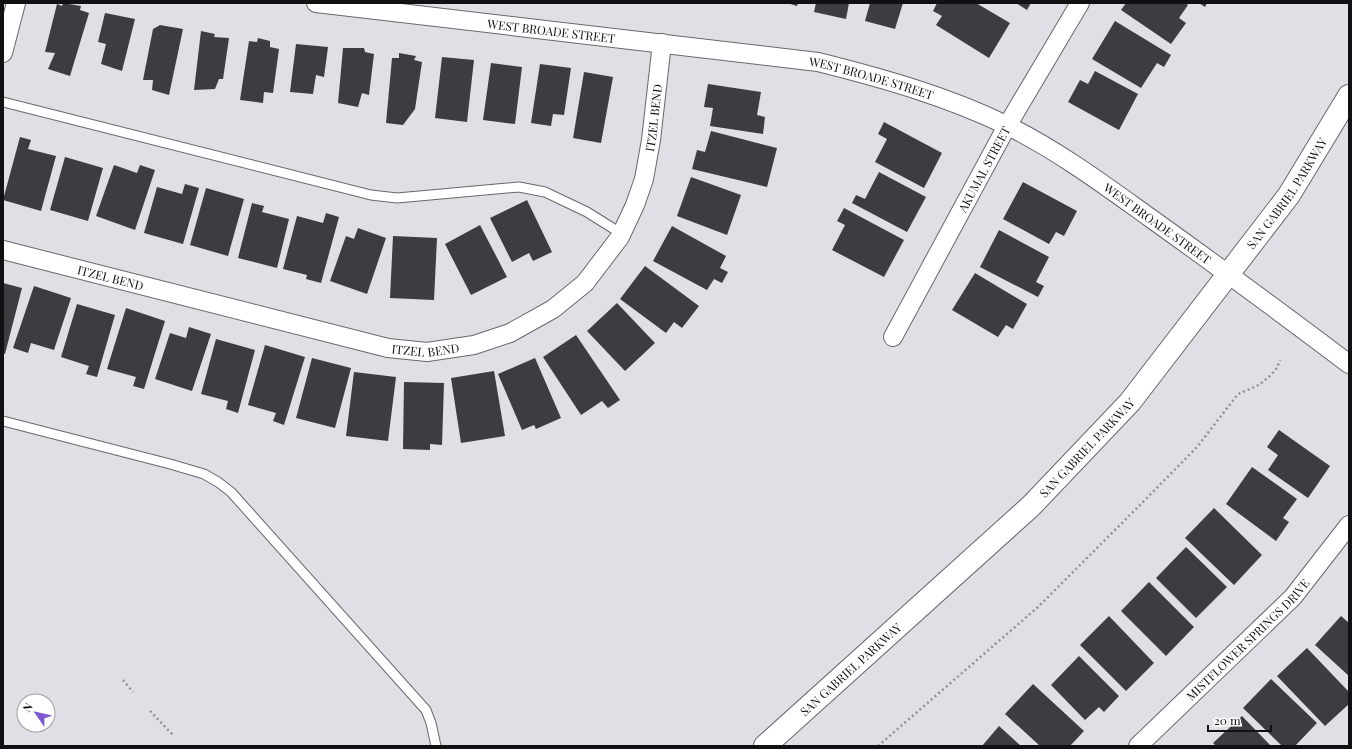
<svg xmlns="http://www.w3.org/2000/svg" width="1352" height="749" font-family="'Playfair Display',serif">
<rect width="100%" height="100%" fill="#e0dfe5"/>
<path fill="#3d3c41" d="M63 3 81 6 80 10 89 13 70 76 48 69 55 53 45 52 57 4 62 6Z
M787 3H798L797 6Z
M816 3H849L846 19 814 12Z
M870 3H903L895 29 865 21Z
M937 3H976L1010 23 989 58 936 25 942 16 933 11Z
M1016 3H1031L1027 10Z
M1126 3H1185L1188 5 1179 18 1186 23 1171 44 1121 10Z
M1199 3H1207L1205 7Z
M105 13 135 19 122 71 101 64 106 44 98 42Z
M1115 21 1171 55 1164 67 1157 63 1141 88 1092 59Z
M160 25 183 29 169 95 152 90 153 80H143L153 29Z
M201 31 215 34 214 37 229 38 223 79H219L215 89 194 90Z
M258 38 270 41V47L279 49 273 93 264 92 263 103 240 100 249 41 257 42Z
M296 44 328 47 324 77 316 75 313 94 290 92Z
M343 48H364L365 52 374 54 369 95 362 93 358 107 338 103Z
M399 53 416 56 414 60 422 62 415 109 403 125 386 123 392 58H399Z
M442 57 474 60 467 122 435 118Z
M491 63 522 67 515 124 483 120Z
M540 64 571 68 564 115 553 114 551 126 531 123Z
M1095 71 1138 94 1119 130 1068 102 1080 80 1088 84Z
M584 72 613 77 601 143 573 138Z
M708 84 761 92 757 115 765 117 763 134 710 126 713 108 704 107Z
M884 122 942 153 924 188 875 162 887 139 878 134Z
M711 131 777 148 767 187 692 169 697 150 705 152Z
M20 137 31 140 28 149 56 156 41 211 3 200Z
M65 157 103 168 88 221 50 210Z
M114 165 137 173 140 165 155 170 135 230 96 216Z
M879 172 926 197 907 232 852 203 856 195 865 199Z
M691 177 741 195 727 235 677 216Z
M1023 182 1077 211 1064 236 1056 232 1049 244 1003 219Z
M185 184 199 188 183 244 144 233 157 187 182 194Z
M206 188 244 199 228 256 190 245Z
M527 200 552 252 533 261 529 253 512 262 490 218Z
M252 203 264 206 262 212 289 219 277 268 238 258Z
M844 208 904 240 884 277 832 250 845 225 837 221Z
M326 213 339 217 321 283 306 279 307 275 283 269 297 216 323 223Z
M480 225 507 277 471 295 445 244Z
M672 226 726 256 720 268 728 272 722 283 714 279 707 290 653 261Z
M358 228 386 238 367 294 330 281 346 236 354 239Z
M999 230 1049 257 1036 282 1044 286 1038 297 980 267Z
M393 236 437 238 434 300 390 298Z
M645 266 699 306 682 328 674 322 666 333 620 299Z
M975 273 1027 304 1013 329 1006 325 998 337 952 310Z
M3 283 22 288 5 354 3 353Z
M34 286 71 298 54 350 31 343 28 353 13 348Z
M617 303 655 343 625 371 587 331Z
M77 304 115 315 97 377 86 374 89 366 61 357Z
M126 308 165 321 144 389 133 386 136 377 107 369Z
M189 327 211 334 192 391 155 379 170 333 186 338Z
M576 335 620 400 608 408 602 401 581 415 543 357Z
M216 339 255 350 238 413 226 409 228 401 201 394Z
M265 345 305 357 284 425 273 421 276 413 248 405Z
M312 358 351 368 335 428 296 418Z
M535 358 561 418 536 429 534 425 522 430 498 374Z
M494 371 505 436 461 443 451 378Z
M354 372 396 377 388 441 346 436Z
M404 382 444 383 442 445 430 444V450L403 449Z
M1279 430 1330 466 1308 498 1268 470 1278 455 1267 447Z
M1252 467 1297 499 1283 518 1289 522 1276 541 1226 504Z
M1214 508 1262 555 1234 585 1185 538Z
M1186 547 1227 587 1196 618 1156 578Z
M1149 582 1194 627 1166 656 1121 611Z
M1109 616 1154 663 1126 691 1080 645Z
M1341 616 1349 623V676L1315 645Z
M1307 648 1349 692V704L1325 726 1277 676Z
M1079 656 1119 696 1104 712 1099 707 1085 720 1051 685Z
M1271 679 1317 723 1295 746H1282L1243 708Z
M1033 684 1084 731 1070 746H1040L1005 714Z
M1242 716 1271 746H1216L1213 743Z
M999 726 1021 746H982Z"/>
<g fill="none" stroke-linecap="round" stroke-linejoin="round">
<defs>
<path id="service" d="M3 102 371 195 397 198 519 187 545 192 587 212 622 234
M3 421 170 464 204 474 218 482 231 492 426 710 431 723 436 746"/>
<g id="minor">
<path id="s1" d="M316 3 818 62C882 78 946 96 1006 125 1057 150 1103 184 1149 217 1216 265 1283 314 1349 364"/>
<path d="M3 53 16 3"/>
<path id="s2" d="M3 250 388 348 427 352 474 345 510 333 553 309 585 283 620 237 635 205 644 179 651 140 662 43"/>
<path id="s3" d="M893 337 1007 126 1080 3"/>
<path id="s4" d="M1138 746 1293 597 1349 525"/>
</g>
<g id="tertiary">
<path id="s5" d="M765 746 1031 506 1130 402 1289 195 1349 96"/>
</g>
</defs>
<use href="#service" stroke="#69686d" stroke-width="11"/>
<use href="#minor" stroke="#69686d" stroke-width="20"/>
<use href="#tertiary" stroke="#69686d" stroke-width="24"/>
<path stroke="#929296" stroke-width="2.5" stroke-dasharray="2 3" stroke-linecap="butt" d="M123 680 133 692
M150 711 173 735
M878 746 1038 607 1139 506 1197 447 1238 394 1259 385 1271 375 1277 368 1280 360"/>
<use href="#service" stroke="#fff" stroke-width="9"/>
<use href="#minor" stroke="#fff" stroke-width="18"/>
<use href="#tertiary" stroke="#fff" stroke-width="22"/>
</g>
<g text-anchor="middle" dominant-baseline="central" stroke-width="4" stroke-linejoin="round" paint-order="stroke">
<g font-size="12" fill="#111113" stroke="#fff">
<text stroke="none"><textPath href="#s1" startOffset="237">WEST BROADE STREET</textPath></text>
<text stroke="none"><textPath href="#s1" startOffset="561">WEST BROADE STREET</textPath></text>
<text stroke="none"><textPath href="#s2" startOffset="795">ITZEL BEND</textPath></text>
<text stroke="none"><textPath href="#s3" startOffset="191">AKUMAL STREET</textPath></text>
<text stroke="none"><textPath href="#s5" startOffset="763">SAN GABRIEL PARKWAY</textPath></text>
<text stroke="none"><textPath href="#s1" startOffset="885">WEST BROADE STREET</textPath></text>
<text stroke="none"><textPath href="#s2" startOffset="111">ITZEL BEND</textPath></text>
<text stroke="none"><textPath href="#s2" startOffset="435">ITZEL BEND</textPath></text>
<text stroke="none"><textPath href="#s5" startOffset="439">SAN GABRIEL PARKWAY</textPath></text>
<text stroke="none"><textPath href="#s4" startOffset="153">MISTFLOWER SPRINGS DRIVE</textPath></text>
<text stroke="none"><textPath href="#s5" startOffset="115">SAN GABRIEL PARKWAY</textPath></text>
</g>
</g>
<rect width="1352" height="749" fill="none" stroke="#111113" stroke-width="8"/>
<g transform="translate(36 713) rotate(304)"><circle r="19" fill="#ffffff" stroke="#a0a0a1"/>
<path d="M0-3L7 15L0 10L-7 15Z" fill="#7e58d2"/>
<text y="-6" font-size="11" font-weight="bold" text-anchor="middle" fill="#111113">N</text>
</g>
<path d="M1208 725v6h63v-6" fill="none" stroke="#111113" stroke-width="2"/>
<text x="1214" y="725" font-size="12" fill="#111113" stroke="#ffffff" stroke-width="3" paint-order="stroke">20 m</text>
</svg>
